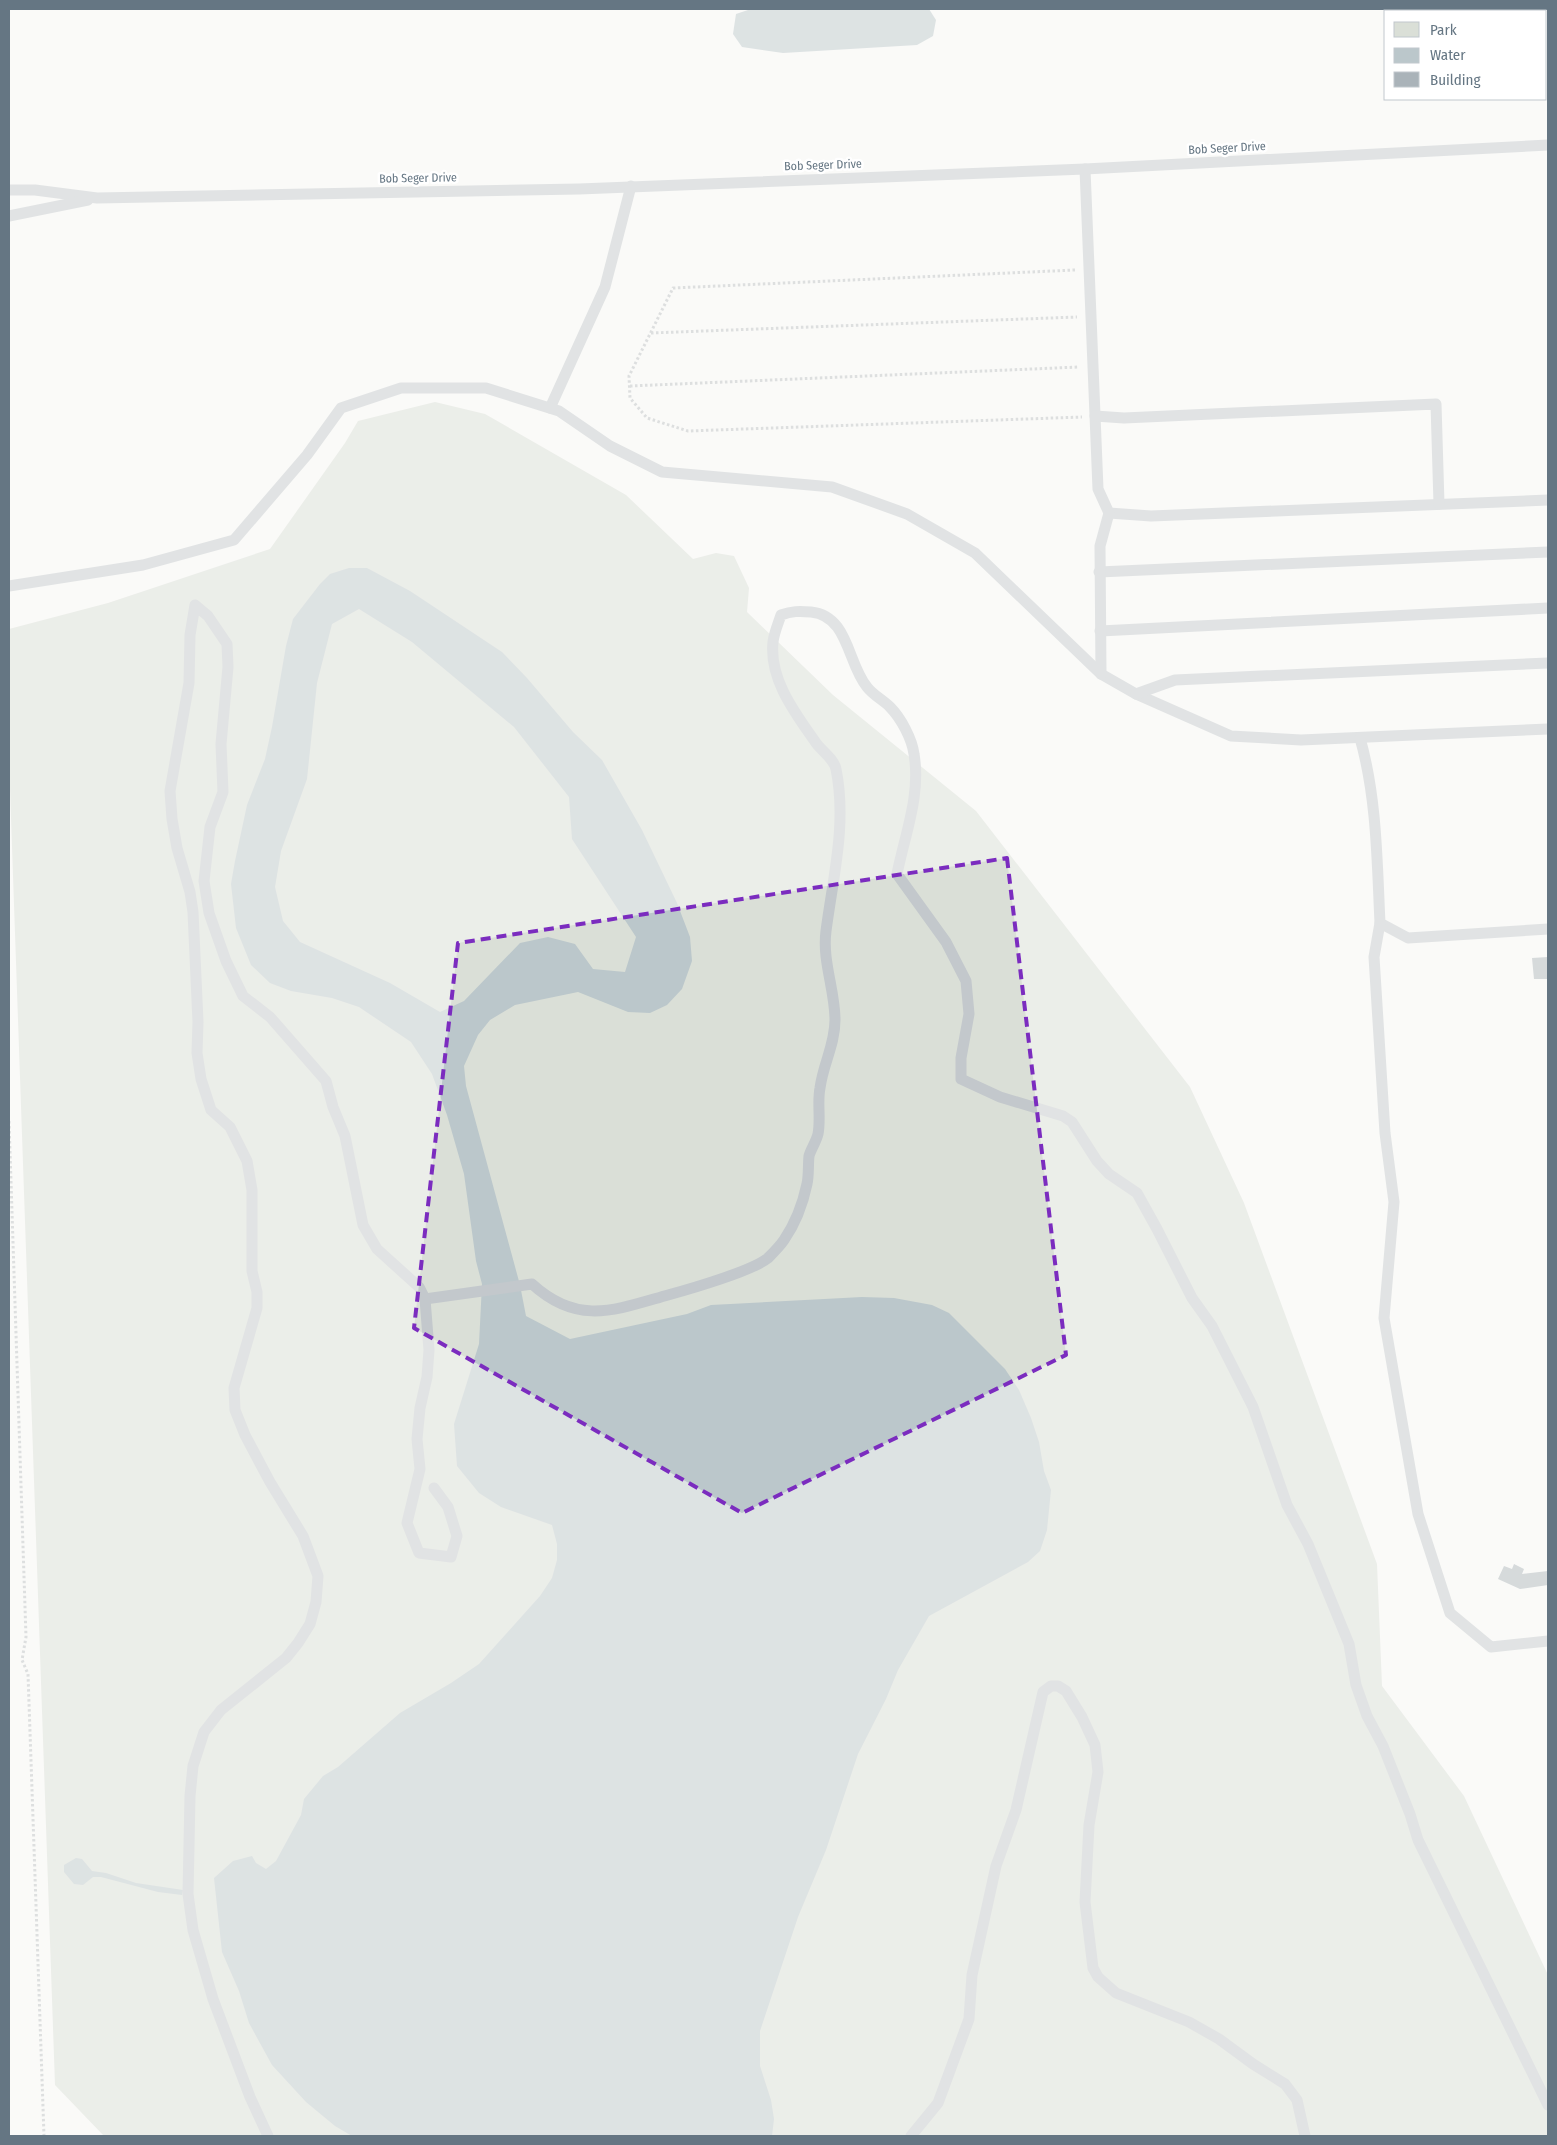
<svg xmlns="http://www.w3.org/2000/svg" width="1557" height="2145" font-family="'Fira Sans Condensed',sans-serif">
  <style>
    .green { fill: #dadfd7 }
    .water { fill: #bbc7cb; fill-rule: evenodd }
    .building { fill: #aab3b9 }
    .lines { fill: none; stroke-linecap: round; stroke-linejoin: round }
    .path { stroke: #bbbfc2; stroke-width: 3; stroke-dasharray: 2.5 2.5; stroke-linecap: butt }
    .service { stroke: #c3c8cc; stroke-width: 11 }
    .marked { fill: none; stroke: #7b2cbf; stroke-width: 4; stroke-dasharray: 10 6; stroke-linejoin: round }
    .labels { text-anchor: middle; stroke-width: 5; stroke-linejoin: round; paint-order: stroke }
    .street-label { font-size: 12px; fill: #657683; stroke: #fff }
  </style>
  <rect width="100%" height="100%" fill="#fafaf8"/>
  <polygon class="green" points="435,402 485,414 626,495 693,559 716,553 734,556 749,588 747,612 833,695 976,811 1190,1087 1244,1203 1377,1564 1382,1686 1464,1796 1548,1975 1548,2136 104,2136 55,2085 9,760 9,629 108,603 270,549 345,443 358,421"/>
  <g class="water">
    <polygon points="751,9 929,9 936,20 933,36 917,45 783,53 742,47 733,34 736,14"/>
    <path d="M349,568H367L410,591L502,652L527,678L573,732L602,760L642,830L677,903L690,937L692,961L682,989L667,1005L650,1013L628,1012L578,992L515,1005L490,1020L478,1035L464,1066L466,1086L520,1285L526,1316L570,1339L687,1314L711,1305L862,1297L894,1298L932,1305L949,1313L1005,1369L1019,1390L1031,1418L1039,1442L1044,1471L1051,1490L1047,1530L1040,1551L1028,1562L929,1616L898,1670L886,1699L858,1754L826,1850L798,1917L760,2031V2066L771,2100L774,2119L772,2136H352L335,2126L306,2102L272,2065L249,2023L239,1991L222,1952L214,1878L233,1861L252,1856L256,1863L266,1869L276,1861L301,1815L304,1799L323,1776L338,1767L400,1713L451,1683L479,1664L540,1596L552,1578L557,1560V1544L552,1525L501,1507L479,1493L457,1466L454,1424L479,1344L482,1284L476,1261L464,1174L447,1115L432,1074L411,1042L359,1007L332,998L291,991L270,983L251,965L236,928L231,884L235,861L247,805L265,759L272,727L286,646L293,619L320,584L330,574ZM359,609L412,642L514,727L569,797L572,839L636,937L625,972L593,969L575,944L548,937L520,943L464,1001L440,1012L390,983L300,942L283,921L275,887L281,851L307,779L317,683L332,624Z"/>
    <polygon points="76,1858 82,1859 92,1871 106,1873 136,1883 183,1890 182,1895 158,1892 101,1877 93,1877 83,1885 74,1884 64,1872 64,1865"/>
  </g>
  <g class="building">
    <polygon points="1548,957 1548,979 1534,979 1532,958"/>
    <polygon points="1514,1564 1524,1569 1522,1574 1548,1571 1548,1585 1520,1589 1498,1579 1504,1566 1512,1569"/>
  </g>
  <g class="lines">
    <g class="path">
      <polyline points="1075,270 673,288 629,376 630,398 647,418 688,431 1082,417"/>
      <polyline points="651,333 1077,317"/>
      <polyline points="630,386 1079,367"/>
      <polyline points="9,1121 26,1637 22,1660 28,1674 44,2136"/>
    </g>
    <g class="service">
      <polyline points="1085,169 1098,489 1109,513 1151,516 1548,500"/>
      <polyline points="9,190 35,190 97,198 579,189 1085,169 1548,145"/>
      <polyline points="9,216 88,200"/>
      <polyline points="550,408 605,287 631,186"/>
      <polyline points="1095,416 1124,418 1436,404 1439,504"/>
      <polyline points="1099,572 1548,552"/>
      <polyline points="9,586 143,565 234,540 307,455 341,408 401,388 486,388 559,411 610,446 662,472 832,487 907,514 975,553 1101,674 1136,694 1231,736 1301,740 1548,729"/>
      <polyline points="1100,631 1548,608"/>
      <polyline points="1101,674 1100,546 1109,513"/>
      <polyline points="1136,694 1175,680 1548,663"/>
      <path d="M1360,738C1377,798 1377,862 1380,923L1408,938L1548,929"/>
      <polyline points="1380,923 1374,957 1385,1133 1394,1202 1384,1318 1418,1514 1450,1613 1491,1647 1548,1641"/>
      <path d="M425,1299L532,1284C578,1326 615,1310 668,1295C690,1289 752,1271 768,1258C773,1253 780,1246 784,1240C795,1224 803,1203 807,1184C809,1175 808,1165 809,1156C811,1149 816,1142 818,1134C821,1119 817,1103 820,1088C823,1064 835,1045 835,1020C835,990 822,961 826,931C833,877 847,824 836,769C834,759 822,751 816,743C796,714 769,680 773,642C774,633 778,624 781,615C792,611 799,611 811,612C849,616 847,663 867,687C873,695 883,700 890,707C901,718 912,739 914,754C921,795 905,834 897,874L946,942L966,981L969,1014L961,1058V1079L1000,1097L1063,1116L1072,1122L1097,1161L1109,1174L1137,1193L1157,1229L1192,1298L1212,1326L1253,1407L1287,1505L1308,1544L1349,1644L1356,1685L1367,1716L1383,1746L1410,1814L1418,1840L1548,2105"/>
      <polyline points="268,2136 250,2097 213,1999 193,1930 188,1894 190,1796 193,1766 204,1732 221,1710 286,1658 298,1643 310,1624 316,1602 318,1576 303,1536 270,1482 245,1435 235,1410 234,1388 257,1308 257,1292 252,1271 252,1190 247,1161 230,1127 211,1110 201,1079 197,1053 198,1022 193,912 190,892 177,848 172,819 170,791 189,683 190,635 195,605 208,616 227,644 228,667 221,744 223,792 210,827 204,881 209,913 226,961 243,996 270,1017 326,1081 333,1107 345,1136 363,1225 377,1249 419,1287 425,1299 429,1350 427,1377 420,1408 417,1439 420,1469 407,1523 419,1553 451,1557 457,1536 448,1507 434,1488"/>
      <polyline points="911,2136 938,2103 969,2019 972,1975 996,1866 1016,1810 1043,1692 1051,1686 1058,1686 1066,1691 1082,1717 1095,1745 1098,1772 1089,1825 1085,1902 1093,1968 1098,1977 1116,1993 1189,2022 1219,2039 1253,2064 1285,2084 1297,2100 1305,2136"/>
    </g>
  </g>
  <path d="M0 0H1557V2145H0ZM1007,858L1066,1355L742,1513L414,1328L458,943Z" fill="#fafaf8" fill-opacity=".55" fill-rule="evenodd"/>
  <path class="marked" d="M1007,858L1066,1355L742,1513L414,1328L458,943Z"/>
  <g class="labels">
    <g class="street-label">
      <text transform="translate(1227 148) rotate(-3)" y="4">Bob Seger Drive</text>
      <text transform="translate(823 165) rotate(-2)" y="4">Bob Seger Drive</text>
      <text transform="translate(418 178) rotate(-1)" y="4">Bob Seger Drive</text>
    </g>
  </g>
  <rect width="1557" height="2145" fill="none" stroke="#657683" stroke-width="20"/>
  <rect x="1384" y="10" width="162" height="90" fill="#ffffff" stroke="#c1c8cd"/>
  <rect x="1394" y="22" width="25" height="15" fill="#dadfd7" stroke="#c1c8cd"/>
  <text x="1430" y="35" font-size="15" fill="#657683">Park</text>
  <rect x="1394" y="48" width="25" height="15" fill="#bbc7cb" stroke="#c1c8cd"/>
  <text x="1430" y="60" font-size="15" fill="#657683">Water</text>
  <rect x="1394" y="72" width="25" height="15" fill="#aab3b9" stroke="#c1c8cd"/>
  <text x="1430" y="85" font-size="15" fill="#657683">Building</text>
</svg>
